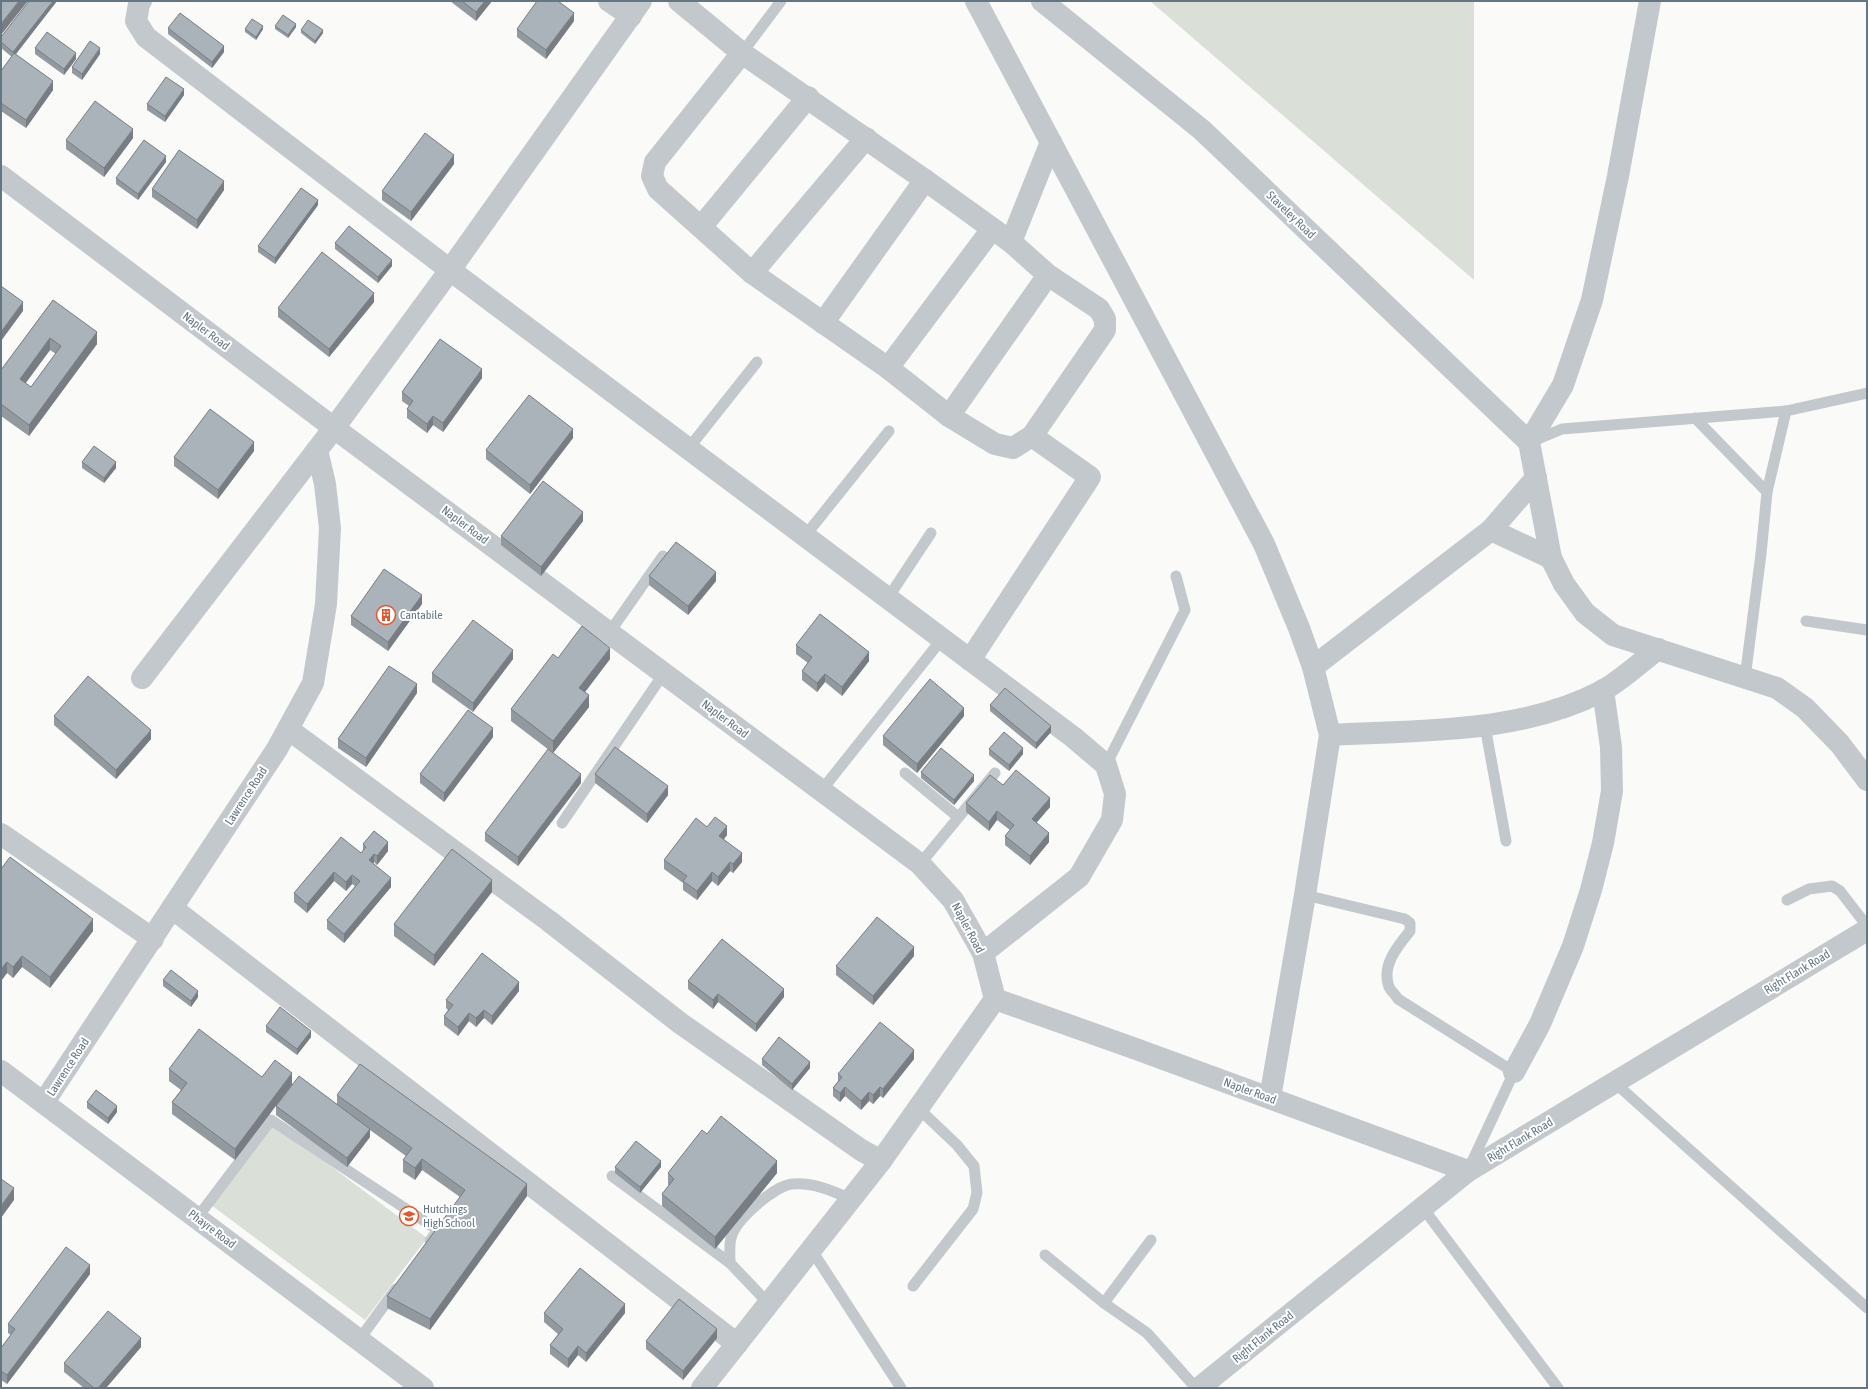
<svg xmlns="http://www.w3.org/2000/svg" width="1868" height="1389" font-family="'Asap Condensed',sans-serif">
  <style>
    .green { fill: #dadfd7 }
    .lines { fill: none; stroke-linecap: round; stroke-linejoin: round }
    .service { stroke: #c3c8cc; stroke-width: 11 }
    .minor { stroke: #c3c8cc; stroke-width: 22 }
    .tertiary { stroke: #c3c8cc; stroke-width: 22 }
    .wall { fill: #929a9f; fill-rule: evenodd }
    .shaded-wall { fill: #777d82 }
    .building { fill: #aab3b9; stroke: #777d82; fill-rule: evenodd }
    .labels { text-anchor: middle; stroke-width: 4; stroke-linejoin: round; paint-order: stroke }
    .street-label { font-size: 12px; fill: #657683; stroke: #fff }
    .poi-label { font-size: 12px; fill: #657683; stroke: #fff; text-anchor: start }
  </style>
  <rect width="100%" height="100%" fill="#fafaf8"/>
  <g class="green">
    <polygon points="1150,1 1474,1 1474,280"/>
    <polygon points="269,1120 427,1238 365,1320 207,1202"/>
  </g>
  <g class="lines">
    <g class="service">
      <polyline points="742,53 781,1"/>
      <polyline points="1695,418 1767,492"/>
      <polyline points="1533,441 1562,429 1786,411 1867,393"/>
      <polyline points="688,449 757,362"/>
      <polyline points="805,536 889,431"/>
      <polyline points="888,598 931,533"/>
      <polyline points="1806,621 1867,630"/>
      <polyline points="609,633 663,556"/>
      <polyline points="1745,678 1761,554 1767,492 1786,411"/>
      <polyline points="1485,726 1506,841"/>
      <polyline points="1106,765 1185,610 1176,576"/>
      <polyline points="905,773 958,817"/>
      <polyline points="821,791 942,639"/>
      <polyline points="562,823 664,673"/>
      <polyline points="920,864 995,773"/>
      <path d="M1305,895L1405,919L1410,923V931C1398,946 1381,965 1389,987C1391,991 1396,995 1398,999L1514,1072L1470,1166"/>
      <polyline points="1787,900 1809,889 1832,886 1840,891 1867,926"/>
      <polyline points="1615,1083 1867,1308"/>
      <polyline points="612,1176 730,1263 769,1304"/>
      <polyline points="1423,1208 1558,1388"/>
      <polyline points="197,1218 271,1120 438,1230 430,1241"/>
      <polyline points="811,1249 901,1388"/>
      <polyline points="1045,1255 1104,1303 1147,1333 1196,1388"/>
      <path d="M730,1263C730,1255 729,1245 731,1238C735,1220 774,1186 792,1184C813,1182 833,1191 851,1199"/>
      <polyline points="913,1286 973,1209 977,1193 974,1166 957,1145 918,1108"/>
      <polyline points="1104,1303 1151,1240"/>
      <polyline points="359,1340 396,1289"/>
    </g>
    <g class="minor">
      <polyline points="141,1 139,4 136,21 146,37 450,270 1073,737 1106,765 1115,794 1112,820 1079,877 983,953"/>
      <polyline points="609,1 631,16"/>
      <polyline points="679,1 742,53 925,180 1011,242 1048,275 1099,309 1105,319 1105,330 1032,436 1013,448 995,444 949,416 888,368 752,273 658,189 652,176 655,162 742,53"/>
      <polyline points="976,1 1264,544 1299,628 1313,667 1330,735 1305,895 1270,1098"/>
      <polyline points="1042,1 1202,130 1529,442"/>
      <polyline points="1650,1 1618,176 1592,300 1563,385 1529,442 1551,558 1564,584 1585,613 1613,635 1777,688 1805,708 1840,744 1867,780"/>
      <polyline points="701,227 808,97"/>
      <polyline points="1011,242 1051,142"/>
      <polyline points="752,273 866,138"/>
      <polyline points="823,323 925,180"/>
      <polyline points="888,368 992,229"/>
      <polyline points="949,416 1048,275"/>
      <polyline points="1491,530 1551,558"/>
      <polyline points="970,660 1090,477 1032,436"/>
      <polyline points="1313,667 1491,530 1536,478"/>
      <polyline points="142,678 334,428 450,270 641,1"/>
      <polyline points="288,729 549,921 680,1023 861,1150 881,1161"/>
      <path d="M1330,735C1420,730 1520,734 1602,691C1620,681 1641,662 1658,649"/>
      <polyline points="1,834 153,939"/>
      <polyline points="172,908 737,1344"/>
      <polyline points="995,999 1136,1049 1468,1171"/>
      <polyline points="1,1071 423,1388"/>
      <polyline points="1514,1072 1540,1024 1573,946 1591,890 1603,843 1612,791 1611,747 1603,690"/>
      <polyline points="44,1102 277,749 313,683 326,604 330,528 325,484 317,450"/>
      <polyline points="1199,1388 1468,1171 1867,930"/>
    </g>
    <polyline class="tertiary" points="1,176 334,428 920,864 953,900 983,953 995,999 881,1161 702,1388"/>
  </g>
  <g class="wall">
    <polygon points="57,1 15,54 53,90 26,128 1,111 1,71 12,57 1,48 1,37"/>
    <polygon points="450,1 492,1 476,21"/>
    <polygon points="574,21 546,59 517,37 517,29"/>
    <polygon points="275,26 296,27 288,38 275,29"/>
    <polygon points="168,28 224,52 212,68 168,34"/>
    <polygon points="245,29 263,29 256,40 245,32"/>
    <polygon points="301,30 323,33 315,44 301,33"/>
    <polygon points="35,48 76,59 64,75 35,54"/>
    <polygon points="100,54 82,80 72,73 72,67"/>
    <polygon points="184,95 165,122 147,110 147,104"/>
    <polygon points="133,138 104,177 66,149 66,140"/>
    <polygon points="166,162 138,200 116,184 116,178"/>
    <polygon points="454,164 411,221 382,200 382,191"/>
    <polygon points="152,189 224,190 197,229 152,197"/>
    <polygon points="318,205 275,264 258,252 258,246"/>
    <polygon points="335,243 392,266 378,283 335,249"/>
    <path d="M53,300L97,344L29,436L1,416V370ZM50,350L56,354L31,387L25,383Z"/>
    <polygon points="374,302 329,357 278,317 278,308"/>
    <polygon points="482,378 443,432 433,425 427,433 407,418 407,409 409,406 402,401 402,392"/>
    <polygon points="573,438 530,494 486,459 486,450"/>
    <polygon points="254,451 218,499 174,466 174,457"/>
    <polygon points="82,462 116,468 104,483 82,468"/>
    <polygon points="583,521 541,576 501,545 501,536"/>
    <polygon points="649,576 716,581 688,615 649,585"/>
    <polygon points="422,604 388,651 351,625 351,616"/>
    <polygon points="796,645 869,661 842,696 825,682 817,692 802,680 802,671 808,663 796,654"/>
    <polygon points="558,658 610,659 585,692 589,707 553,753 511,721 511,709"/>
    <polygon points="513,659 473,712 432,682 432,673"/>
    <polygon points="417,693 366,767 338,748 338,739"/>
    <polygon points="990,705 1051,732 1036,749 990,711"/>
    <polygon points="54,716 151,739 116,779 54,725"/>
    <polygon points="964,716 917,773 883,745 883,736"/>
    <polygon points="493,737 444,802 420,783 420,774"/>
    <polygon points="989,749 1023,754 1009,771 989,755"/>
    <polygon points="921,772 974,781 954,805 921,778"/>
    <polygon points="595,774 668,795 647,823 595,783"/>
    <polygon points="581,783 518,866 485,841 485,833"/>
    <polygon points="1003,785 1050,807 1036,823 1049,842 1030,865 1005,845 1005,836 1010,830 997,820 989,831 966,812 966,803"/>
    <polygon points="707,827 727,835 724,839 742,862 733,873 730,871 718,886 712,881 697,900 683,890 683,883 664,869 664,860"/>
    <polygon points="363,844 388,851 377,865 374,862 373,863 391,887 344,943 327,929 327,920 355,886 352,884 346,891 334,881 307,913 294,902 294,893 361,853 363,851"/>
    <polygon points="1,869 93,931 50,988 22,967 13,978 7,973 1,981"/>
    <polygon points="492,892 434,966 394,936 394,924"/>
    <polygon points="914,956 873,1005 836,975 836,966"/>
    <polygon points="163,980 198,997 191,1007 163,986"/>
    <polygon points="688,981 784,997 756,1032 718,1002 713,1009 688,989"/>
    <polygon points="519,991 492,1025 484,1018 476,1027 469,1021 458,1036 444,1025 444,1016 448,1010 446,1008 446,1000"/>
    <polygon points="266,1026 311,1037 297,1055 266,1032"/>
    <polygon points="762,1059 810,1068 792,1090 762,1065"/>
    <polygon points="914,1059 883,1098 880,1096 873,1104 869,1101 861,1110 845,1096 840,1102 833,1096 833,1088 838,1081 838,1074"/>
    <polygon points="169,1069 262,1077 292,1084 337,1104 337,1095 527,1196 430,1330 387,1308 387,1296 460,1197 422,1170 415,1180 403,1172 403,1160 406,1156 370,1130 370,1137 347,1167 276,1115 276,1106 285,1094 235,1160 172,1114 172,1102 181,1090 169,1081"/>
    <polygon points="87,1102 117,1112 108,1124 87,1108"/>
    <polygon points="707,1134 777,1173 715,1249 662,1206 662,1194 669,1185 668,1185 668,1173"/>
    <polygon points="615,1167 661,1167 640,1193 615,1173"/>
    <polygon points="90,1274 7,1384 1,1380 1,1348 11,1335 8,1333 8,1324"/>
    <polygon points="544,1313 625,1313 586,1362 578,1355 568,1368 550,1354 550,1345 558,1334 544,1322"/>
    <polygon points="717,1338 683,1380 646,1349 646,1341"/>
    <polygon points="141,1347 106,1388 84,1388 64,1372 64,1363"/>
  </g>
  <g class="shaded-wall">
    <polygon points="19,1 28,1 1,35 1,24"/>
    <polygon points="53,1 57,1 13,58 13,52"/>
    <polygon points="485,1 492,1 476,21 476,12"/>
    <polygon points="574,13 574,21 546,59 546,50"/>
    <polygon points="296,24 296,27 288,38 288,35"/>
    <polygon points="263,26 263,29 256,40 256,37"/>
    <polygon points="323,30 323,33 315,44 315,41"/>
    <polygon points="224,46 224,52 212,68 212,62"/>
    <polygon points="100,48 100,54 82,80 82,74"/>
    <polygon points="76,53 76,59 64,75 64,69"/>
    <polygon points="53,81 53,90 26,128 26,120"/>
    <polygon points="184,89 184,95 165,122 165,116"/>
    <polygon points="133,129 133,138 104,177 104,168"/>
    <polygon points="454,155 454,164 411,221 411,212"/>
    <polygon points="166,156 166,162 138,200 138,194"/>
    <polygon points="224,181 224,190 197,229 197,220"/>
    <polygon points="318,200 318,205 275,264 275,258"/>
    <polygon points="392,260 392,266 378,283 378,277"/>
    <polygon points="374,293 374,302 329,357 329,349"/>
    <polygon points="23,302 23,311 1,341 1,332"/>
    <polygon points="97,332 97,344 29,436 29,425"/>
    <polygon points="50,338 50,350 20,391 20,379"/>
    <polygon points="482,369 482,378 443,432 443,423"/>
    <polygon points="433,416 433,425 427,433 427,424"/>
    <polygon points="573,429 573,438 530,494 530,485"/>
    <polygon points="254,442 254,451 218,499 218,490"/>
    <polygon points="116,462 116,468 104,483 104,478"/>
    <polygon points="583,512 583,521 541,576 541,567"/>
    <polygon points="716,572 716,581 688,615 688,606"/>
    <polygon points="422,595 422,604 388,651 388,642"/>
    <polygon points="610,648 610,659 579,700 579,688"/>
    <polygon points="513,650 513,659 473,712 473,703"/>
    <polygon points="869,652 869,661 842,696 842,687"/>
    <polygon points="825,674 825,682 817,692 817,683"/>
    <polygon points="417,684 417,693 366,767 366,758"/>
    <polygon points="589,695 589,707 553,753 553,741"/>
    <polygon points="964,708 964,716 917,773 917,764"/>
    <polygon points="1051,726 1051,732 1036,749 1036,743"/>
    <polygon points="493,728 493,737 444,802 444,793"/>
    <polygon points="151,730 151,739 116,779 116,770"/>
    <polygon points="1023,748 1023,754 1009,771 1009,765"/>
    <polygon points="581,774 581,783 518,866 518,857"/>
    <polygon points="974,775 974,781 954,805 954,800"/>
    <polygon points="668,786 668,795 647,823 647,814"/>
    <polygon points="1050,798 1050,807 1032,828 1032,819"/>
    <polygon points="997,811 997,820 989,831 989,822"/>
    <polygon points="727,826 727,835 719,845 719,836"/>
    <polygon points="1049,833 1049,842 1030,865 1030,856"/>
    <polygon points="388,842 388,851 377,865 377,856"/>
    <polygon points="742,853 742,862 733,873 733,864"/>
    <polygon points="374,854 374,862 369,869 369,860"/>
    <polygon points="730,862 730,871 718,886 718,877"/>
    <polygon points="334,872 334,881 307,913 307,904"/>
    <polygon points="712,872 712,881 697,900 697,891"/>
    <polygon points="352,875 352,884 346,891 346,882"/>
    <polygon points="391,878 391,887 344,943 344,934"/>
    <polygon points="492,880 492,892 434,966 434,955"/>
    <polygon points="93,919 93,931 50,988 50,977"/>
    <polygon points="914,947 914,956 873,1005 873,996"/>
    <polygon points="22,956 22,967 13,978 13,967"/>
    <polygon points="7,962 7,973 1,981 1,969"/>
    <polygon points="519,982 519,991 492,1025 492,1016"/>
    <polygon points="784,989 784,997 756,1032 756,1024"/>
    <polygon points="198,991 198,997 191,1007 191,1001"/>
    <polygon points="718,994 718,1002 713,1009 713,1000"/>
    <polygon points="484,1010 484,1018 476,1027 476,1018"/>
    <polygon points="469,1013 469,1021 458,1036 458,1027"/>
    <polygon points="311,1031 311,1037 297,1055 297,1049"/>
    <polygon points="914,1050 914,1059 883,1098 883,1089"/>
    <polygon points="810,1062 810,1068 792,1090 792,1084"/>
    <polygon points="292,1073 292,1084 235,1160 235,1149"/>
    <polygon points="845,1087 845,1096 840,1102 840,1093"/>
    <polygon points="880,1087 880,1096 873,1104 873,1095"/>
    <polygon points="869,1092 869,1101 861,1110 861,1101"/>
    <polygon points="117,1106 117,1112 108,1124 108,1118"/>
    <polygon points="370,1129 370,1137 347,1167 347,1158"/>
    <polygon points="422,1159 422,1170 415,1180 415,1168"/>
    <polygon points="661,1161 661,1167 640,1193 640,1187"/>
    <polygon points="777,1161 777,1173 715,1249 715,1237"/>
    <polygon points="527,1184 527,1196 430,1330 430,1319"/>
    <polygon points="14,1188 14,1200 1,1218 1,1206"/>
    <polygon points="90,1265 90,1274 7,1384 7,1375"/>
    <polygon points="625,1304 625,1313 586,1362 586,1353"/>
    <polygon points="717,1329 717,1338 683,1380 683,1371"/>
    <polygon points="141,1338 141,1347 106,1388 98,1388"/>
    <polygon points="578,1346 578,1355 568,1368 568,1359"/>
  </g>
  <g class="building">
    <polygon points="1,1 19,1 1,24"/>
    <polygon points="29,1 53,1 13,52 1,42 1,37"/>
    <polygon points="462,1 485,1 476,12"/>
    <polygon points="537,1 558,1 574,13 546,50 517,29"/>
    <polygon points="180,13 224,46 212,62 168,28"/>
    <polygon points="283,15 296,24 288,35 275,26"/>
    <polygon points="252,19 263,26 256,37 245,29"/>
    <polygon points="308,20 323,30 315,41 301,30"/>
    <polygon points="47,32 76,53 64,69 35,48"/>
    <polygon points="90,41 100,48 82,74 72,67"/>
    <polygon points="14,53 53,81 26,120 1,103 1,71"/>
    <polygon points="166,77 184,89 165,116 147,104"/>
    <polygon points="95,101 133,129 104,168 66,140"/>
    <polygon points="425,133 454,155 411,212 382,191"/>
    <polygon points="144,140 166,156 138,194 116,178"/>
    <polygon points="179,150 224,181 197,220 152,189"/>
    <polygon points="301,188 318,200 275,258 258,246"/>
    <polygon points="349,226 392,260 378,277 335,243"/>
    <polygon points="322,252 374,293 329,349 278,308"/>
    <polygon points="1,286 23,302 1,332"/>
    <path d="M53,300L97,332L29,425L1,404V370ZM50,338L61,346L31,387L20,379Z"/>
    <polygon points="440,339 482,369 443,423 433,416 427,424 407,409 413,401 402,392"/>
    <polygon points="529,395 573,429 530,485 486,450"/>
    <polygon points="210,409 254,442 218,490 174,457"/>
    <polygon points="94,446 116,462 104,478 82,462"/>
    <polygon points="543,481 583,512 541,567 501,536"/>
    <polygon points="676,542 716,572 688,606 649,576"/>
    <polygon points="384,569 422,595 388,642 351,616"/>
    <polygon points="820,614 869,652 842,687 825,674 817,683 802,671 812,657 796,645"/>
    <polygon points="473,620 513,650 473,703 432,673"/>
    <polygon points="582,626 610,648 579,688 589,695 553,741 511,709 553,654 558,658"/>
    <polygon points="389,666 417,684 366,758 338,739"/>
    <polygon points="88,676 151,730 116,770 54,716"/>
    <polygon points="930,679 964,708 917,764 883,736"/>
    <polygon points="1005,688 1051,726 1036,743 990,705"/>
    <polygon points="468,710 493,728 444,793 420,774"/>
    <polygon points="1004,732 1023,748 1009,765 989,749"/>
    <polygon points="615,747 668,786 647,814 595,774"/>
    <polygon points="941,748 974,775 954,800 921,772"/>
    <polygon points="548,749 581,774 518,857 485,833"/>
    <polygon points="1016,770 1050,798 1032,819 1049,833 1030,856 1005,836 1014,825 997,811 989,822 966,803 990,775 1003,785"/>
    <polygon points="715,817 727,826 719,836 742,853 733,864 730,862 718,877 712,872 697,891 683,881 687,876 664,860 696,818 707,827"/>
    <polygon points="374,831 388,842 377,856 374,854 369,860 391,878 344,934 327,920 360,881 352,875 346,882 334,872 307,904 294,893 341,837 361,853 366,847 363,844"/>
    <polygon points="452,849 492,880 434,955 394,924"/>
    <polygon points="10,857 93,919 50,977 22,956 13,967 7,962 1,969 1,869"/>
    <polygon points="877,917 914,947 873,996 836,966"/>
    <polygon points="722,939 784,989 756,1024 718,994 713,1000 688,981"/>
    <polygon points="482,953 519,982 492,1016 484,1010 476,1018 469,1013 458,1027 444,1016 453,1005 446,1000"/>
    <polygon points="171,970 198,991 191,1001 163,980"/>
    <polygon points="280,1007 311,1031 297,1049 266,1026"/>
    <polygon points="880,1022 914,1050 883,1089 880,1087 873,1095 869,1092 861,1101 845,1087 840,1093 833,1088 842,1077 838,1074"/>
    <polygon points="199,1029 262,1077 275,1060 292,1073 235,1149 172,1102 187,1083 169,1069"/>
    <polygon points="779,1037 810,1062 792,1084 762,1059"/>
    <polygon points="360,1064 527,1184 430,1319 387,1296 465,1190 422,1159 415,1168 403,1160 412,1148 337,1095"/>
    <polygon points="299,1076 370,1129 347,1158 276,1106"/>
    <polygon points="96,1090 117,1106 108,1118 87,1102"/>
    <polygon points="721,1116 777,1161 715,1237 662,1194 674,1179 668,1173 702,1130 707,1134"/>
    <polygon points="636,1141 661,1161 640,1187 615,1167"/>
    <polygon points="1,1179 14,1188 1,1206"/>
    <polygon points="66,1247 90,1265 7,1375 1,1371 1,1348 15,1329 8,1324"/>
    <polygon points="580,1268 625,1304 586,1353 578,1346 568,1359 550,1345 563,1329 544,1313"/>
    <polygon points="679,1299 717,1329 683,1371 646,1341"/>
    <polygon points="108,1311 141,1338 98,1388 94,1388 64,1363"/>
  </g>
  <defs>
    <symbol id="building-ring" viewBox="-11 -11 22 22"><circle r="9.5" fill="#fff" stroke="#e4572e" stroke-width="1.5"/><path d="M-4-6H4V6H1V3H-1V6H-4ZM-2.5-4.3h1.7v1.8h-1.7ZM.8-4.3h1.7v1.8H.8ZM-2.5-1h1.7V.8h-1.7ZM.8-1h1.7V.8H.8Z" fill="#e4572e"/></symbol>
    <symbol id="school-ring" viewBox="-11 -11 22 22"><circle r="9.5" fill="#fff" stroke="#e4572e" stroke-width="1.5"/><path d="M0-5L7-2L0 1L-7-2ZM-4 1L0 2.5L4 1V4Q0 6-4 4Z" fill="#e4572e"/></symbol>
  </defs>
  <g fill-rule="evenodd">
    <use href="#building-ring" x="375" y="604" width="22" height="22"/>
    <use href="#school-ring" x="398" y="1205" width="22" height="22"/>
  </g>
  <g class="labels">
    <g class="street-label">
      <text transform="translate(1291 215) rotate(44)" y="4">Staveley Road</text>
      <text transform="translate(206 331) rotate(37)" y="4">Napler Road</text>
      <text transform="translate(465 525) rotate(37)" y="4">Napler Road</text>
      <text transform="translate(725 719) rotate(37)" y="4">Napler Road</text>
      <text transform="translate(246 796) rotate(-57)" y="4">Lawrence Road</text>
      <text transform="translate(968 928) rotate(62)" y="4">Napler Road</text>
      <text transform="translate(1797 972) rotate(-31)" y="4">Right Flank Road</text>
      <text transform="translate(68 1067) rotate(-57)" y="4">Lawrence Road</text>
      <text transform="translate(1250 1091) rotate(20)" y="4">Napler Road</text>
      <text transform="translate(1520 1140) rotate(-31)" y="4">Right Flank Road</text>
      <text transform="translate(212 1229) rotate(37)" y="4">Phayre Road</text>
      <text transform="translate(1263 1337) rotate(-39)" y="4">Right Flank Road</text>
    </g>
    <g class="poi-label">
      <text x="400" y="619">Cantabile</text>
      <text x="423" y="1213">Hutchings<tspan x="423" dy="14">High School</tspan></text>
    </g>
  </g>
  <rect width="1868" height="1389" fill="none" stroke="#657683" stroke-width="4"/>
</svg>
